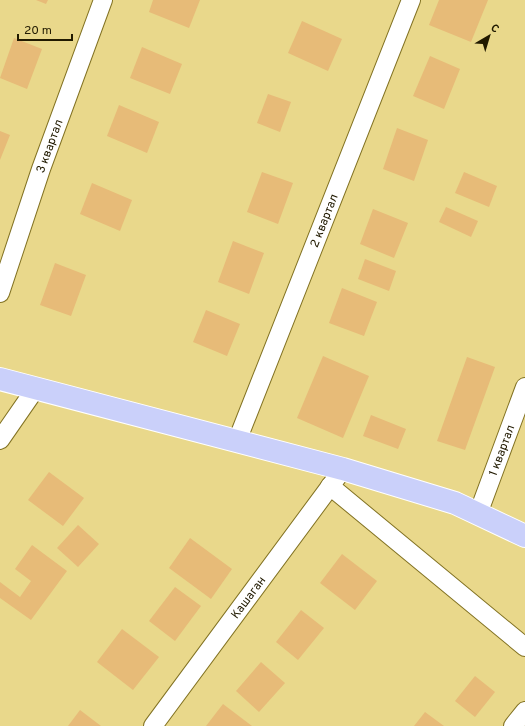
<svg xmlns="http://www.w3.org/2000/svg" width="525" height="726" font-family="Overpass,sans-serif">
  <style>
    .building { fill: #e7bb78 }
    .lines { fill: none; stroke-linecap: round; stroke-linejoin: round }
    .minor-casing { stroke: #827223; stroke-width: 20 }
    .major-casing { stroke: #fff; stroke-width: 24 }
    .minor { stroke: #fff; stroke-width: 18 }
    .major { stroke: #cad0fa; stroke-width: 22 }
    .labels { text-anchor: middle; stroke-width: 3; stroke-linejoin: round; paint-order: stroke }
    .street-label { font-size: 12px; fill: #211a00; stroke: #e9d88b }
  </style>
  <rect width="100%" height="100%" fill="#e9d88b"/>
  <g class="building">
    <polygon points="36,0 48,0 46,4"/>
    <polygon points="153,0 200,0 189,28 149,12"/>
    <polygon points="439,0 488,0 471,42 429,25"/>
    <polygon points="302,21 342,39 328,71 288,53"/>
    <polygon points="14,38 42,49 27,89 0,78"/>
    <polygon points="142,47 182,64 170,94 130,78"/>
    <polygon points="430,56 460,69 444,109 413,96"/>
    <polygon points="268,94 291,102 280,132 257,123"/>
    <polygon points="119,105 159,122 147,153 107,136"/>
    <polygon points="397,128 428,140 414,181 383,169"/>
    <polygon points="0,131 10,135 0,160"/>
    <polygon points="262,172 293,183 278,224 247,212"/>
    <polygon points="464,172 497,186 489,207 455,193"/>
    <polygon points="92,183 132,200 120,231 80,214"/>
    <polygon points="446,207 478,221 471,237 439,222"/>
    <polygon points="373,209 408,223 394,258 360,244"/>
    <polygon points="233,241 264,253 249,294 218,282"/>
    <polygon points="365,259 396,271 389,291 358,279"/>
    <polygon points="55,263 86,275 71,316 40,305"/>
    <polygon points="342,288 377,302 364,336 329,323"/>
    <polygon points="206,310 240,324 227,356 193,342"/>
    <polygon points="323,356 369,376 343,438 297,418"/>
    <polygon points="467,357 495,367 465,450 437,441"/>
    <polygon points="371,415 406,429 398,449 363,436"/>
    <polygon points="49,472 84,498 63,526 28,500"/>
    <polygon points="78,525 99,544 78,567 57,548"/>
    <polygon points="190,538 232,569 211,599 169,568"/>
    <polygon points="32,545 67,571 31,620 0,598 0,582 20,597 31,581 15,569"/>
    <polygon points="342,554 377,581 355,610 320,583"/>
    <polygon points="175,587 201,606 175,641 149,621"/>
    <polygon points="301,610 324,628 298,660 276,642"/>
    <polygon points="122,629 159,657 133,690 97,662"/>
    <polygon points="261,662 285,683 259,712 236,691"/>
    <polygon points="475,676 495,692 475,717 455,701"/>
    <polygon points="223,704 252,726 206,726"/>
    <polygon points="80,710 101,726 68,726"/>
    <polygon points="425,712 444,726 414,726"/>
  </g>
  <g class="lines">
    <defs>
      <g id="minor">
        <path id="s1" d="M0,293L41,169L103,0"/>
        <polyline points="0,440 36,388"/>
        <path id="s2" d="M237,441L411,0"/>
        <polyline points="330,486 525,647"/>
        <path id="s3" d="M478,514L525,387"/>
        <path id="s4" d="M153,726L343,469"/>
        <polyline points="513,726 525,711"/>
      </g>
      <polyline id="major" points="0,379 343,469 455,503 525,536"/>
    </defs>
    <use href="#minor" class="minor-casing"/>
    <use href="#major" class="major-casing"/>
    <use href="#minor" class="minor"/>
    <use href="#major" class="major"/>
  </g>
  <g class="labels">
    <g class="street-label">
      <text dy="4" stroke="none"><textPath href="#s1" startOffset="155">3 квартал</textPath></text>
      <text dy="4" stroke="none"><textPath href="#s2" startOffset="237">2 квартал</textPath></text>
      <text dy="4" stroke="none"><textPath href="#s3" startOffset="68">1 квартал</textPath></text>
      <text dy="4" stroke="none"><textPath href="#s4" startOffset="160">Кашаган</textPath></text>
    </g>
  </g>
  <g transform="translate(489 36) rotate(38)" stroke="#e9d88b" stroke-width="3" paint-order="stroke">
  <path d="M0-3L7 15L0 10L-7 15Z" fill="#211a00"/>
  <text y="-6" font-size="11" font-weight="bold" text-anchor="middle" fill="#211a00">С</text>
  </g>
  <path d="M18 34v6h54v-6" fill="none" stroke="#211a00" stroke-width="2"/>
  <text x="24" y="34" font-size="12" fill="#211a00" stroke="#e9d88b" stroke-width="3" paint-order="stroke">20 m</text>
</svg>
